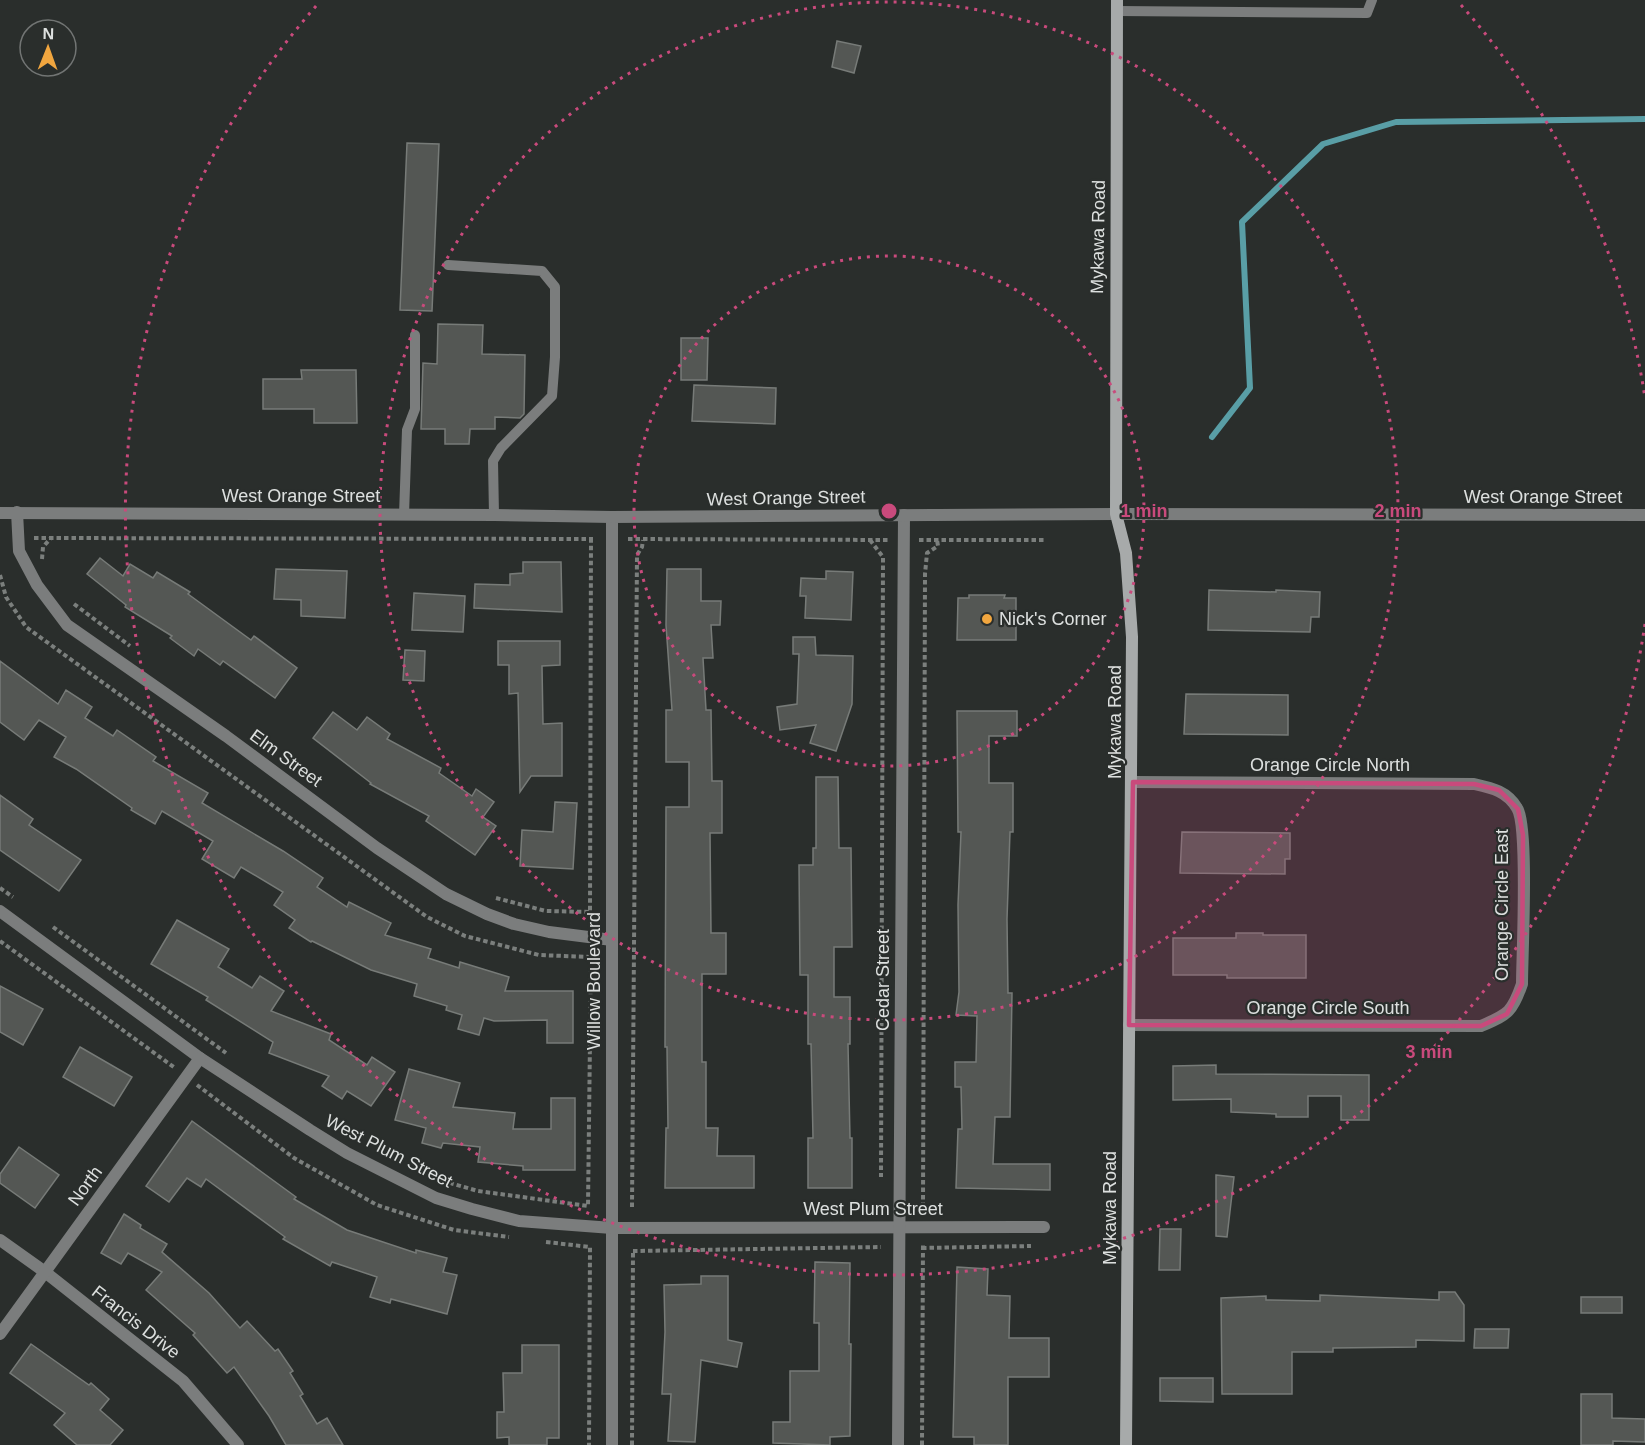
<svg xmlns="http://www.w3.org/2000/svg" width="1645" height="1445" font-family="Arial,sans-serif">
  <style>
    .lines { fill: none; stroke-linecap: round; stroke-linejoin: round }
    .stream { stroke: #599ea6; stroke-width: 6 }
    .building { fill: #545754; stroke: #777b78; stroke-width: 1.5 }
    .path { stroke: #7b7f7d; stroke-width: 4; stroke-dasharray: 4.5 3; stroke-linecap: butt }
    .service { stroke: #7b7d7d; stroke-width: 10 }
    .minor { stroke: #7b7d7d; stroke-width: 12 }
    .tertiary { stroke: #7b7d7d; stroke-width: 12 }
    .secondary { stroke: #a7aaaa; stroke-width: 12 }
    .marked { fill: #c94a7c; fill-opacity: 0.2; stroke: #c94a7c; stroke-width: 4.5; stroke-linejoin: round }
    .ring { fill: none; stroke: #c94a7c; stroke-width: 3; stroke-dasharray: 3 6 }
    .poi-dot { fill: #f1a63f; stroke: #2a2e2c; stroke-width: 2 }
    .labels { text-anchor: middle; stroke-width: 4.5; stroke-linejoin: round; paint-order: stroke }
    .street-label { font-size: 18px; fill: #dde0df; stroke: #2a2e2c }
    .poi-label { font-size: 18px; fill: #dde0df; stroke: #2a2e2c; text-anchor: start }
    .centre { fill: #c94a7c; stroke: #2a2e2c; stroke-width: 3 }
    .ring-label { font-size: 18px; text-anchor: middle; font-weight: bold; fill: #c94a7c; stroke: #2a2e2c; stroke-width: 4.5; stroke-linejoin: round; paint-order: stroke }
  </style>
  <rect width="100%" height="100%" fill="#2a2e2c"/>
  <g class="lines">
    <polyline class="stream" points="1212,437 1250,388 1242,222 1323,144 1396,122 1645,119"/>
  </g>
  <g class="building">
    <polygon points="837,41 861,46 854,73 832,67"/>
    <polygon points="407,143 439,144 432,311 400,310"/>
    <polygon points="438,324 483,325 482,354 525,355 524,414 520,418 495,417 495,429 470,429 469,444 445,444 445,429 421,429 423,363 437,364"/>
    <polygon points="681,338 708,338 707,380 681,380"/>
    <polygon points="301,370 356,370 357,423 314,423 314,409 263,409 263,379 302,379"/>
    <polygon points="694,385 776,388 775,424 692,421"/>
    <polygon points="100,558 123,576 130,564 153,578 157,572 190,592 188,594 251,640 254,636 297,668 275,698 223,661 220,665 198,649 194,656 170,638 172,636 125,607 126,605 87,574"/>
    <polygon points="523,562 561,562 562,612 474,608 475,584 510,585 510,574 523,573"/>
    <polygon points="276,569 347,571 345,618 301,616 301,600 274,599"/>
    <polygon points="667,569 701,569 701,601 721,601 720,625 711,625 713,658 703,658 706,710 711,710 712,781 722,781 722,833 710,833 711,933 726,933 726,974 702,974 702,1062 706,1062 706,1128 718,1128 717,1156 754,1156 754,1188 665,1188 666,1128 668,1128 667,1047 665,1047 666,807 689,807 689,762 666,762 666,710 672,710 666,625"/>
    <polygon points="826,571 853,572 851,620 805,618 806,596 800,596 801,578 826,579"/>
    <polygon points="1209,590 1276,592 1276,590 1320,592 1319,617 1311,617 1310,632 1208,630"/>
    <polygon points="414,593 465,596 463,632 412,630"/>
    <polygon points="969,595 1005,595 1004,598 1016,598 1016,640 957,640 958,598 969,598"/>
    <polygon points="793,637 815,637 816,655 853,656 852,704 836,751 810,743 816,725 780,730 777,707 797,704 799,654 793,654"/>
    <polygon points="498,641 560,641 560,665 542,666 543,724 562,723 562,776 531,776 520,792 518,693 509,694 509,665 498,665"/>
    <polygon points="405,650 425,651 424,681 403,680"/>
    <polygon points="0,661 58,704 66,690 92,707 85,718 113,736 117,730 156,757 153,761 208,793 202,803 283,851 323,878 317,887 347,907 349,902 391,923 385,935 431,949 428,958 459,968 460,962 509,977 505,991 573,991 573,1043 547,1043 547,1020 494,1021 484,1018 479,1035 458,1029 462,1015 446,1010 447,1006 414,996 417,984 371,970 312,941 311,942 289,928 295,920 274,905 283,892 241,867 234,878 202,859 213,841 162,811 155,824 131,810 132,808 76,769 54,757 66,737 39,720 24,740 0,722"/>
    <polygon points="1186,694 1288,695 1288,735 1184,734"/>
    <polygon points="957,711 1017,711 1017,736 989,736 989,783 1013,783 1013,832 1010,832 1007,919 1008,993 1012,993 1010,1117 995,1117 993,1164 1050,1164 1050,1190 956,1188 958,1129 962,1129 961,1087 955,1087 955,1062 976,1062 977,1016 956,1015 959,992 958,905 961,832 958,832"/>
    <polygon points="333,712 357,730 367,717 390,734 387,739 441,768 439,773 472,796 476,789 494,802 483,817 496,826 475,855 426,821 429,816 370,784 371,783 313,738"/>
    <polygon points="816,777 838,777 839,848 851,848 852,947 834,947 834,997 850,997 850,1044 848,1044 850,1138 852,1138 852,1188 808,1188 808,1138 813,1138 811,1044 808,1044 808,975 800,975 799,865 813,865 813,848 816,848"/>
    <polygon points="0,795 33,819 29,825 81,860 59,891 0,850"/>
    <polygon points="555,802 577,803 573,869 520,866 522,830 553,832"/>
    <polygon points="1182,832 1290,833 1290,859 1285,859 1285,874 1180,873"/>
    <polygon points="177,920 229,949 218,967 252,988 260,976 284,991 271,1011 331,1034 329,1040 367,1065 372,1057 395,1072 371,1106 347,1091 342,1099 322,1086 329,1076 269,1053 273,1042 206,1000 208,997 151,964"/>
    <polygon points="1236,933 1263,933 1263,935 1306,935 1306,978 1227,978 1227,975 1173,975 1173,938 1236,938"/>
    <polygon points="0,986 43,1009 23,1045 0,1032"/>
    <polygon points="80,1047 132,1077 114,1106 63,1077"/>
    <polygon points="1216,1065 1216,1074 1369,1075 1369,1120 1341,1120 1341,1096 1308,1096 1308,1117 1276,1117 1276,1114 1231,1112 1231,1099 1173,1100 1173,1066"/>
    <polygon points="409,1069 460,1083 453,1107 515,1113 513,1129 551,1129 551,1098 575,1098 575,1170 523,1170 523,1166 478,1162 480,1147 443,1143 441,1148 422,1143 426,1128 395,1120"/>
    <polygon points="192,1121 296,1197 294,1199 347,1230 416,1253 416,1250 447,1258 443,1272 457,1275 447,1314 391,1299 390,1303 370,1297 377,1277 332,1262 330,1266 283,1239 285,1237 206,1179 201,1187 187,1178 169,1202 146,1186"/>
    <polygon points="19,1147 59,1175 35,1208 0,1183 0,1174"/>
    <polygon points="1216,1175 1234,1177 1227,1237 1216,1236"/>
    <polygon points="124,1214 141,1225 140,1228 167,1244 162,1252 209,1293 240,1328 247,1321 275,1351 278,1349 293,1371 290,1373 303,1394 300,1396 317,1424 327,1418 343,1445 286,1445 269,1416 234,1367 227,1373 193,1335 195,1333 146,1290 162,1272 128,1253 121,1264 101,1253"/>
    <polygon points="1160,1229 1181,1229 1180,1270 1159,1270"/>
    <polygon points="815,1262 850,1263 849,1344 851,1344 850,1436 830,1437 830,1445 773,1443 773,1422 790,1422 790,1371 819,1371 819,1323 814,1323"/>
    <polygon points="957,1267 988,1269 987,1295 1010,1296 1009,1338 1049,1338 1049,1377 1008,1377 1008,1445 974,1445 974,1437 953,1437"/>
    <polygon points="701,1276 728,1276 728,1340 742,1343 737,1367 701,1360 695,1442 668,1441 671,1394 662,1394 665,1332 664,1285 701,1284"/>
    <polygon points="1439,1292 1455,1292 1464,1305 1464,1341 1416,1340 1416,1347 1333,1348 1333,1352 1292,1352 1292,1394 1222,1394 1221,1298 1266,1296 1266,1300 1320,1301 1320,1295 1439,1300"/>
    <rect x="1581" y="1297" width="41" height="16"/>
    <polygon points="1475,1329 1509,1329 1508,1348 1474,1348"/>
    <polygon points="31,1344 89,1385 91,1383 109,1399 100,1410 123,1430 110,1445 77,1445 54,1425 65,1413 10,1373"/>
    <polygon points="522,1345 559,1345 559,1438 547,1438 547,1445 509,1445 509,1437 497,1438 497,1412 504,1412 503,1373 522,1373"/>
    <polygon points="1160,1378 1213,1378 1213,1402 1160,1401"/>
    <polygon points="1581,1394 1612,1394 1612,1418 1645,1419 1645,1442 1613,1441 1613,1445 1581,1445"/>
  </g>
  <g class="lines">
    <g class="path">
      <polyline points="34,538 593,539"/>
      <polyline points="628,539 890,540"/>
      <polyline points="870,540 883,557 881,1177"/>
      <polyline points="919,540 1044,540"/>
      <polyline points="42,559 43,547 51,538"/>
      <polyline points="0,575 6,597 26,627 427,917 465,936 539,955 591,957 588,1206 478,1191 440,1180"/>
      <polyline points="74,604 130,646"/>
      <polyline points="0,888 13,897"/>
      <polyline points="496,898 546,911 590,912 591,539"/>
      <polyline points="53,927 226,1053"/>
      <polyline points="0,941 175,1068"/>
      <polyline points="197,1085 294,1158 377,1205 454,1230 509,1237"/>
      <polyline points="632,1207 637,555 642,547 643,540"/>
      <polyline points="923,1207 925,574 927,553 938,546 937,540"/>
      <polyline points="546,1242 590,1247 589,1445"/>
      <polyline points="922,1248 1031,1246"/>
      <polyline points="633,1251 881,1247"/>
      <polyline points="632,1445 633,1250"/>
      <polyline points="922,1445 923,1243"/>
    </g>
    <g class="service">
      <polyline points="1117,11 1367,13 1372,0"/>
      <polyline points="448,265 542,271 555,287 555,357 552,396 501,448 493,461 494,515"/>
      <polyline points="404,515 407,430 415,409 415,335"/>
    </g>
    <g class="minor">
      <polyline points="17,512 19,551 37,585 67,625 226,736 377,848 446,894 487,914 514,924 549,932 612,940"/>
      <polyline points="612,517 612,1445"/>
      <polyline points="0,911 200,1058 310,1130 347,1153 436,1198 472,1209 519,1221 612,1228 1044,1227"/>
      <path d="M1129,1025L1481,1026C1508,1014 1512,1013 1522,984C1522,955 1529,826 1517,808C1507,791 1492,788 1474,784L1133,782"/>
      <polyline points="0,1240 45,1272 183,1381 238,1445"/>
      <polyline points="0,1334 200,1058"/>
      <polyline points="898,1445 904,515"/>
    </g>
    <polyline class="tertiary" points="0,513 494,515 612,517 1116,514 1645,515"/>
    <polyline class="secondary" points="1117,0 1116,514 1126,553 1132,637 1126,1445"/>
  </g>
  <path class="marked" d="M1133,782L1474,784L1499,790L1518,809L1523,835L1522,984L1507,1014L1481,1026L1129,1025Z"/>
  <g class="ring">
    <circle cx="889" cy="511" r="255"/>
    <circle cx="889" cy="511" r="509"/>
    <path d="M1645 624A764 764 0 1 1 317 5M1461 5A764 764 0 0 1 1645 398"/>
  </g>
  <circle class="poi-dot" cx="987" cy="619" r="6"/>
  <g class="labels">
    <g class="street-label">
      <text transform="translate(1098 237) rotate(-89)" y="6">Mykawa Road</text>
      <text x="301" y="502">West Orange Street</text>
      <text x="1543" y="503">West Orange Street</text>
      <text transform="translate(786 498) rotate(-1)" y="6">West Orange Street</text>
      <text transform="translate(1115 722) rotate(-90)" y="6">Mykawa Road</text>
      <text transform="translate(286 758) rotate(36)" y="6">Elm Street</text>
      <text x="1330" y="771">Orange Circle North</text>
      <text transform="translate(1502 905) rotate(-90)" y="6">Orange Circle East</text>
      <text transform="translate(883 980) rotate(-90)" y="6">Cedar Street</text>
      <text transform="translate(594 981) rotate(-90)" y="6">Willow Boulevard</text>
      <text x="1328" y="1014">Orange Circle South</text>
      <text transform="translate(389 1151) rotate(27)" y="6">West Plum Street</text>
      <text transform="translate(85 1186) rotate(-54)" y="6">North</text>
      <text transform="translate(1110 1208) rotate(-90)" y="6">Mykawa Road</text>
      <text x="873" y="1215">West Plum Street</text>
      <text transform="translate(136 1322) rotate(38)" y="6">Francis Drive</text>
    </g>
    <g class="poi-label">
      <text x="999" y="625">Nick's Corner</text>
    </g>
  </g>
  <circle cx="889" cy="511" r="9" class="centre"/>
  <g class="ring-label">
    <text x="1144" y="517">1 min</text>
    <text x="1398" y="517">2 min</text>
    <text x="1429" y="1058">3 min</text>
  </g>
  <g transform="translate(48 48) rotate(1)"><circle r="28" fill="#2a2e2c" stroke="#727574" stroke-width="1.5"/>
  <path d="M0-4.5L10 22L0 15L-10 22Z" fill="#f1a63f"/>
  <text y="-9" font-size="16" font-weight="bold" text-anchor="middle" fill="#dde0df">N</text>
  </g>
</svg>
